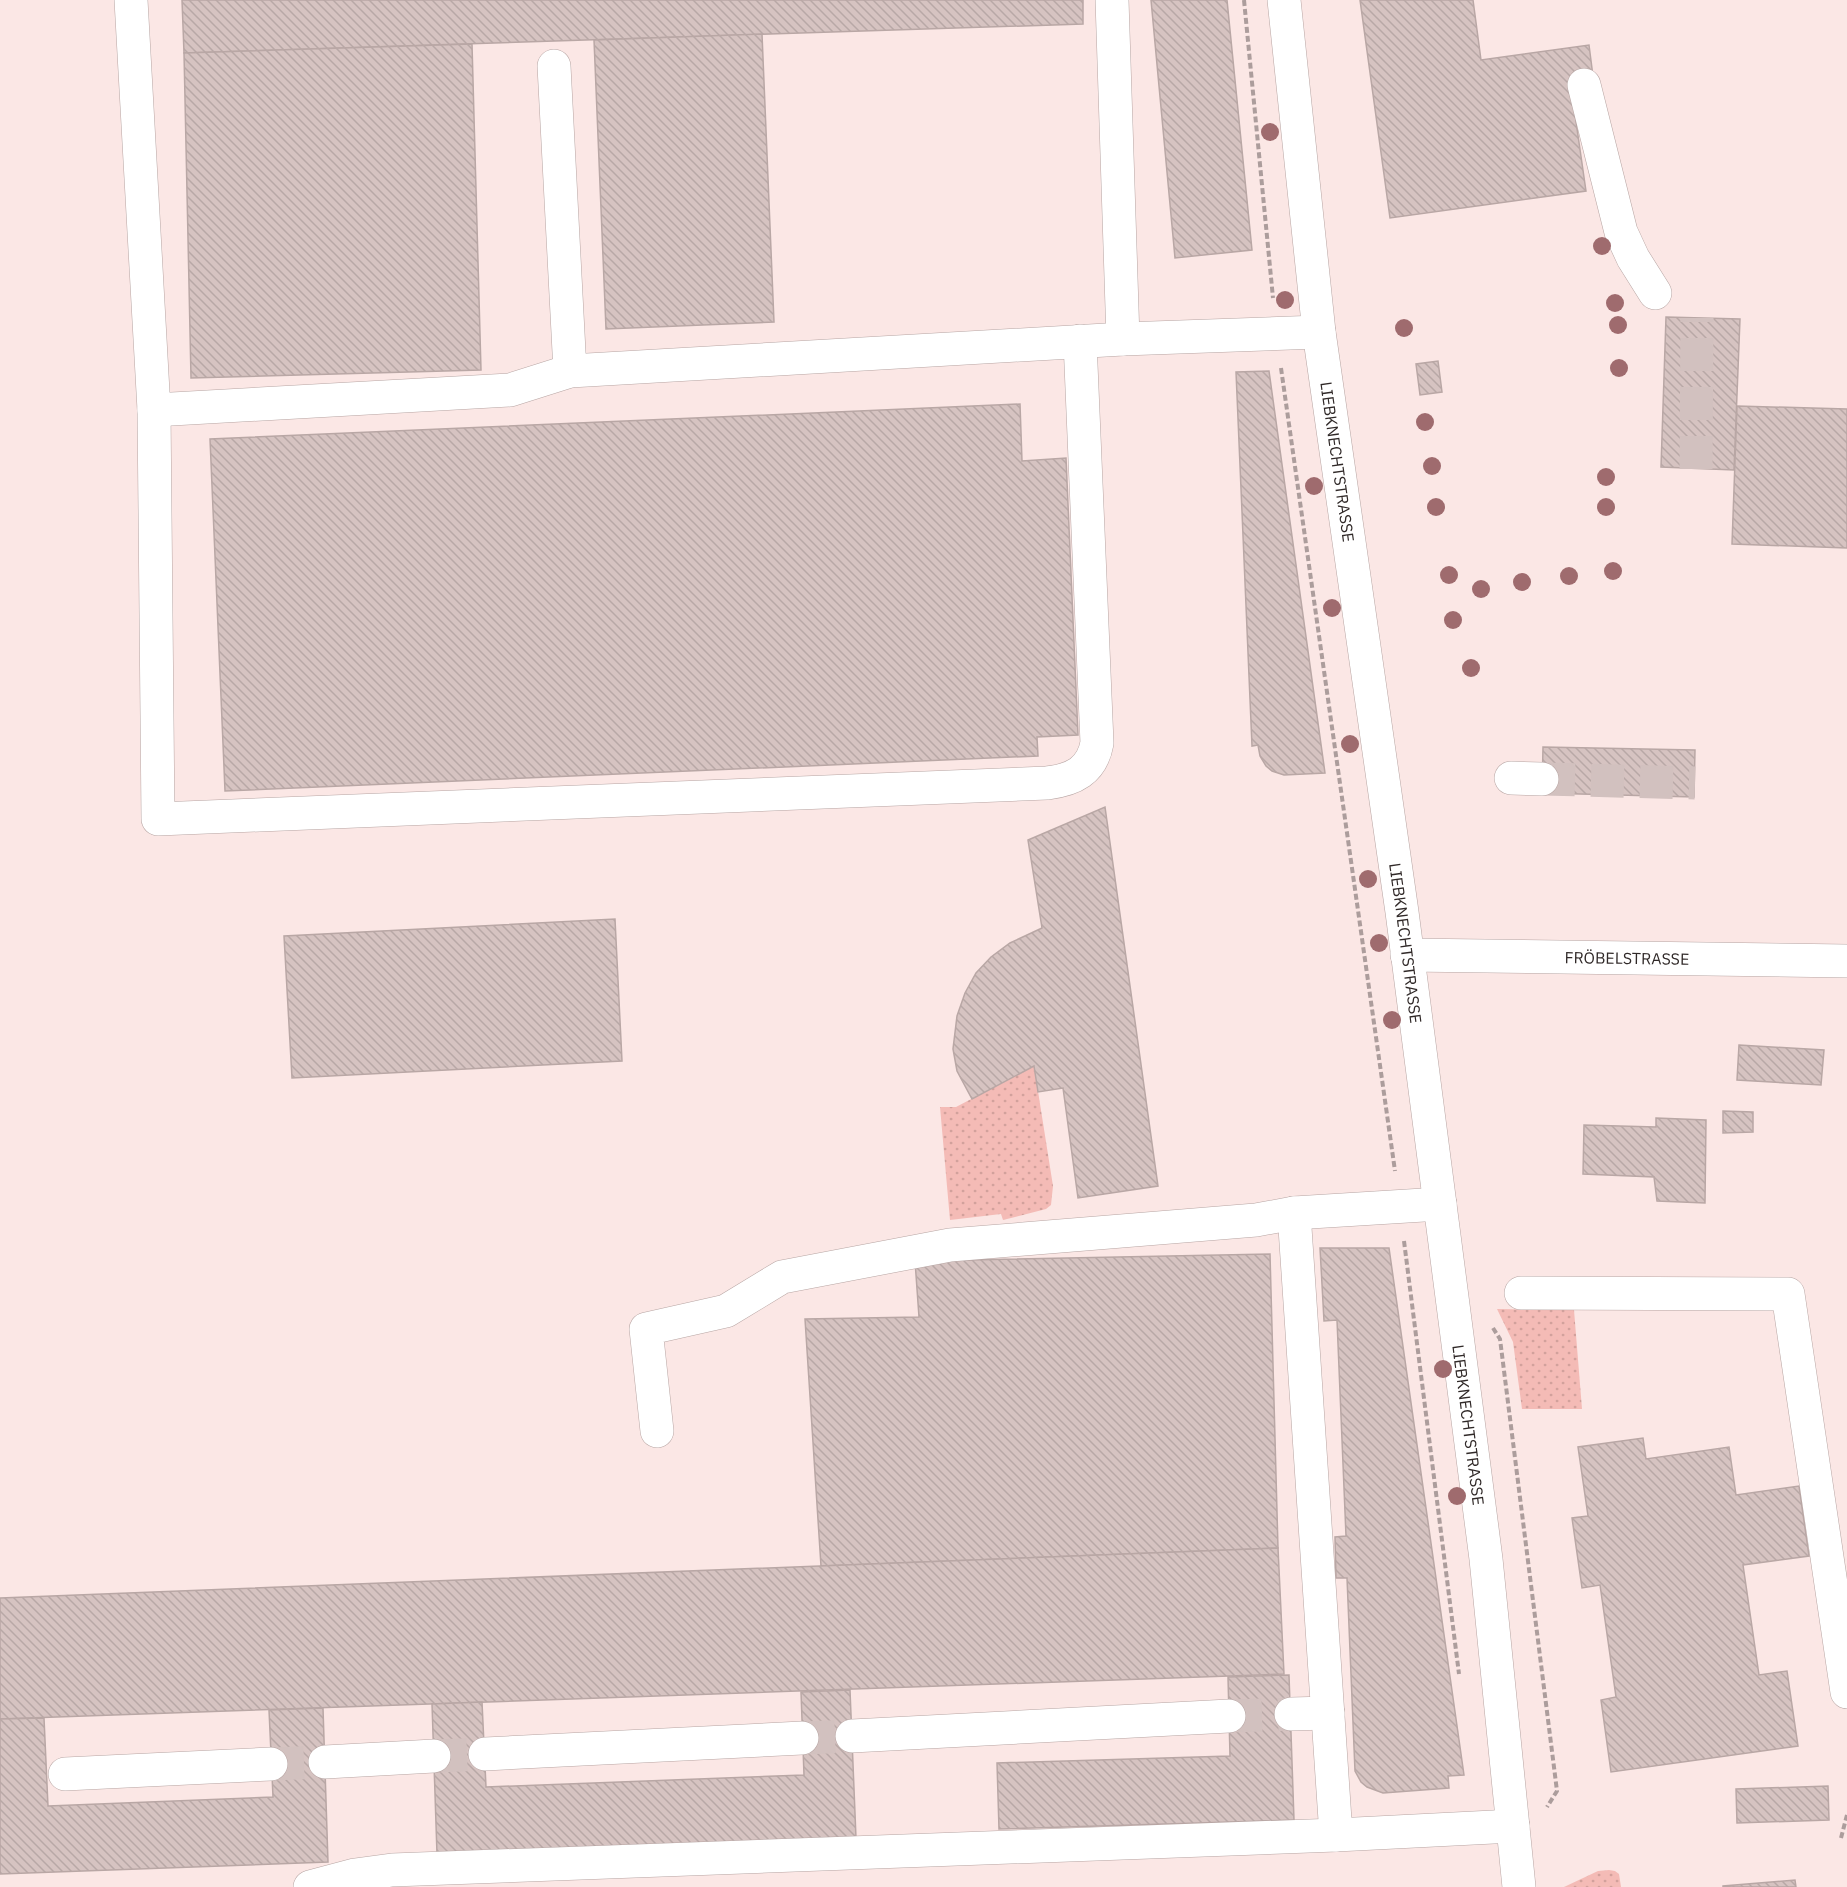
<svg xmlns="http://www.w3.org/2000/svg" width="1847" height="1887" font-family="'IBM Plex Sans',sans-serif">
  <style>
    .grass { fill: url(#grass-dots) }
    .building { fill: url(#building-back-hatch); stroke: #b9a7a5; stroke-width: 1.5 }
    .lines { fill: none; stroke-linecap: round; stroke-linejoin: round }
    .minor-tunnel { stroke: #d2c1bf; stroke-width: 33; stroke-dasharray: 33 16; stroke-linecap: butt }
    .minor-casing { stroke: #b7a5a3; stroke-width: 34 }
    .path { stroke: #ac9d9c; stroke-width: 4; stroke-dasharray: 6 3; stroke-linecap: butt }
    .minor { stroke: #fff; stroke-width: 33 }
    .tree { fill: #9f6b6e }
    .labels { text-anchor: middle; stroke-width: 4.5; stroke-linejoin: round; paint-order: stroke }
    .street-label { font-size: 16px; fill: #302928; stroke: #fdf9f8 }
  </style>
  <defs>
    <pattern id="grass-dots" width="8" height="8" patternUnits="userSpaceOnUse" patternTransform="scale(1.5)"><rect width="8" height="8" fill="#f4bbb6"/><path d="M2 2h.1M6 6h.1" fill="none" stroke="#d2a19c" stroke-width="1.8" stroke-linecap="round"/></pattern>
    <pattern id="building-back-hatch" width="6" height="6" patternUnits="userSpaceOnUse" patternTransform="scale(1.5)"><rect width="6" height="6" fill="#d6c3c1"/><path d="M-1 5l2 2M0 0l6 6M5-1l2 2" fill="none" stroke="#b8a8a6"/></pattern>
  </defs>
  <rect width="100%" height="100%" fill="#fbe7e5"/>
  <g class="grass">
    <polygon points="1034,1066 1053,1186 1051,1205 1046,1209 1003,1220 1001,1214 950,1220 940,1107 956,1107"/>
    <polygon points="1497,1309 1574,1310 1582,1409 1522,1409 1513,1342"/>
    <polygon points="1609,1870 1615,1871 1619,1874 1621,1887 1564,1887 1598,1871"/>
  </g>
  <g class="building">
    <polygon points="182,0 1083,0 1083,24 184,53"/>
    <polygon points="1151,0 1227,0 1252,250 1175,258"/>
    <polygon points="1360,0 1473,0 1481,60 1589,45 1594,84 1571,87 1586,191 1390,218"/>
    <polygon points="762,34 774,322 606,329 594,40"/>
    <polygon points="472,44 481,370 191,378 184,53"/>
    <polygon points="1666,317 1740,319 1734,470 1661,467"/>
    <polygon points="1438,361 1442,392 1420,395 1416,364"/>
    <polygon points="1269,371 1325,773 1284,775 1272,771 1266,766 1260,756 1258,745 1252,746 1236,372"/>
    <polygon points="1020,404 1022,461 1066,458 1078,735 1037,737 1038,756 225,791 210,439"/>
    <polygon points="1737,406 1847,409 1847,548 1732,544"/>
    <polygon points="1543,747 1695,750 1694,797 1542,793"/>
    <polygon points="1105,807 1158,1186 1078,1198 1063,1088 1038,1092 1034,1066 972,1099 957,1071 953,1049 957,1016 965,993 976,973 991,957 1010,943 1042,928 1028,840"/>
    <polygon points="615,919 622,1061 292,1078 284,936"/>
    <polygon points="1739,1045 1824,1050 1821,1085 1737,1080"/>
    <polygon points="1723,1111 1753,1112 1753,1132 1723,1133"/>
    <polygon points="1656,1118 1706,1120 1705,1203 1657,1201 1654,1177 1583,1174 1584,1125 1656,1127"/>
    <polygon points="1320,1248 1389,1248 1464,1775 1448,1776 1449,1788 1383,1793 1367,1787 1361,1782 1355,1771 1347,1578 1336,1578 1335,1537 1346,1536 1337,1320 1324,1321"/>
    <polygon points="1270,1254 1278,1548 821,1566 805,1319 919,1317 915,1261"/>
    <polygon points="1643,1438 1646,1459 1729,1447 1736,1495 1799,1486 1809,1556 1743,1565 1759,1675 1787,1671 1798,1746 1611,1772 1601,1700 1616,1697 1600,1585 1582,1588 1572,1518 1588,1516 1578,1447"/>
    <polygon points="1278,1548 1284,1674 0,1719 0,1598"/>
    <polygon points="1289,1675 1294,1820 999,1829 997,1763 1230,1756 1228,1677"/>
    <polygon points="850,1690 856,1838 437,1854 432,1704 482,1702 486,1787 804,1775 801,1692"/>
    <polygon points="323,1708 328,1862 0,1874 0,1719 44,1718 48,1806 273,1797 269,1710"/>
    <polygon points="1828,1786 1829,1820 1737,1823 1736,1789"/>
    <polygon points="1795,1880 1796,1887 1723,1887 1723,1886"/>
  </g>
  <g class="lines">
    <g class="minor-tunnel">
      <polyline points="1696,469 1697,318"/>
      <polyline points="1542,779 1695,783"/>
      <polyline points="1229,1716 1291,1714"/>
      <polyline points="802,1738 852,1736"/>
      <polyline points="434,1756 485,1754"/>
      <polyline points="271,1764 325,1762"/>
    </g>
    <defs>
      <g id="minor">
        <path d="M131,0L154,410L158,819L1047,783C1073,780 1092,771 1097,743L1080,341"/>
        <polyline points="1112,0 1123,339"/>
        <path id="s1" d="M1284,0L1319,332L1402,912L1486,1559L1519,1887"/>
        <polyline points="554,66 570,371"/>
        <polyline points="1584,85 1621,232 1633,258 1655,293"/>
        <polyline points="154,410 510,390 570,371 1123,339 1319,332"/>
        <polyline points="1511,778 1542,779"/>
        <path id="s2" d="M1407,955L1847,961"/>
        <polyline points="1440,1204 1294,1213 1336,1835 1513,1826"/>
        <polyline points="1521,1293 1788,1294 1847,1692"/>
        <polyline points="657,1431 646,1329 726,1311 782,1277 950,1245 1256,1220 1294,1213"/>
        <polyline points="1291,1714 1328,1713"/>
        <polyline points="852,1736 1229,1716"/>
        <polyline points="485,1754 802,1738"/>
        <polyline points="325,1762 434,1756"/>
        <polyline points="65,1774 271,1764"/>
        <polyline points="310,1887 355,1875 392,1870 1336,1835"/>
      </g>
    </defs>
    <use href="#minor" class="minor-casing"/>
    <g class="path">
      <polyline points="1244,0 1273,298"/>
      <polyline points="1281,368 1395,1171"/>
      <polyline points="1404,1241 1459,1674"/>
      <polyline points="1493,1328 1500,1339 1557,1791 1547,1807"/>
      <polyline points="1841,1838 1847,1815"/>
    </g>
    <use href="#minor" class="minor"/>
  </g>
  <g class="tree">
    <circle cx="1270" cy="132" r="9"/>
    <circle cx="1602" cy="246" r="9"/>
    <circle cx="1285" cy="300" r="9"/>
    <circle cx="1615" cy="303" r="9"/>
    <circle cx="1618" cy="325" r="9"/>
    <circle cx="1404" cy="328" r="9"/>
    <circle cx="1619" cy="368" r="9"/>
    <circle cx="1425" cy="422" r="9"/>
    <circle cx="1432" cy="466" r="9"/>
    <circle cx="1606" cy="477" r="9"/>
    <circle cx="1314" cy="486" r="9"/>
    <circle cx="1436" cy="507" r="9"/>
    <circle cx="1606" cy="507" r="9"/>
    <circle cx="1613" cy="571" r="9"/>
    <circle cx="1449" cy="575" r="9"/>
    <circle cx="1569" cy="576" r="9"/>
    <circle cx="1522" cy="582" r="9"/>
    <circle cx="1481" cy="589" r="9"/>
    <circle cx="1332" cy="608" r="9"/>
    <circle cx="1453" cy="620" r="9"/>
    <circle cx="1471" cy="668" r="9"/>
    <circle cx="1350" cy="744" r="9"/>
    <circle cx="1368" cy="879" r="9"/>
    <circle cx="1379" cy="943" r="9"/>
    <circle cx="1392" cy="1020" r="9"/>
    <circle cx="1443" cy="1369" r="9"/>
    <circle cx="1457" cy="1496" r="9"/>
  </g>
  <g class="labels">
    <g class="street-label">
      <text dy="6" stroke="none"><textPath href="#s1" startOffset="465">LIEBKNECHTSTRASSE</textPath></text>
      <text dy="6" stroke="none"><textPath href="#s1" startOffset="951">LIEBKNECHTSTRASSE</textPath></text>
      <text dy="6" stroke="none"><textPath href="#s2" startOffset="220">FRÖBELSTRASSE</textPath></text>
      <text dy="6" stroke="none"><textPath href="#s1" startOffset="1437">LIEBKNECHTSTRASSE</textPath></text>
    </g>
  </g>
</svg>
